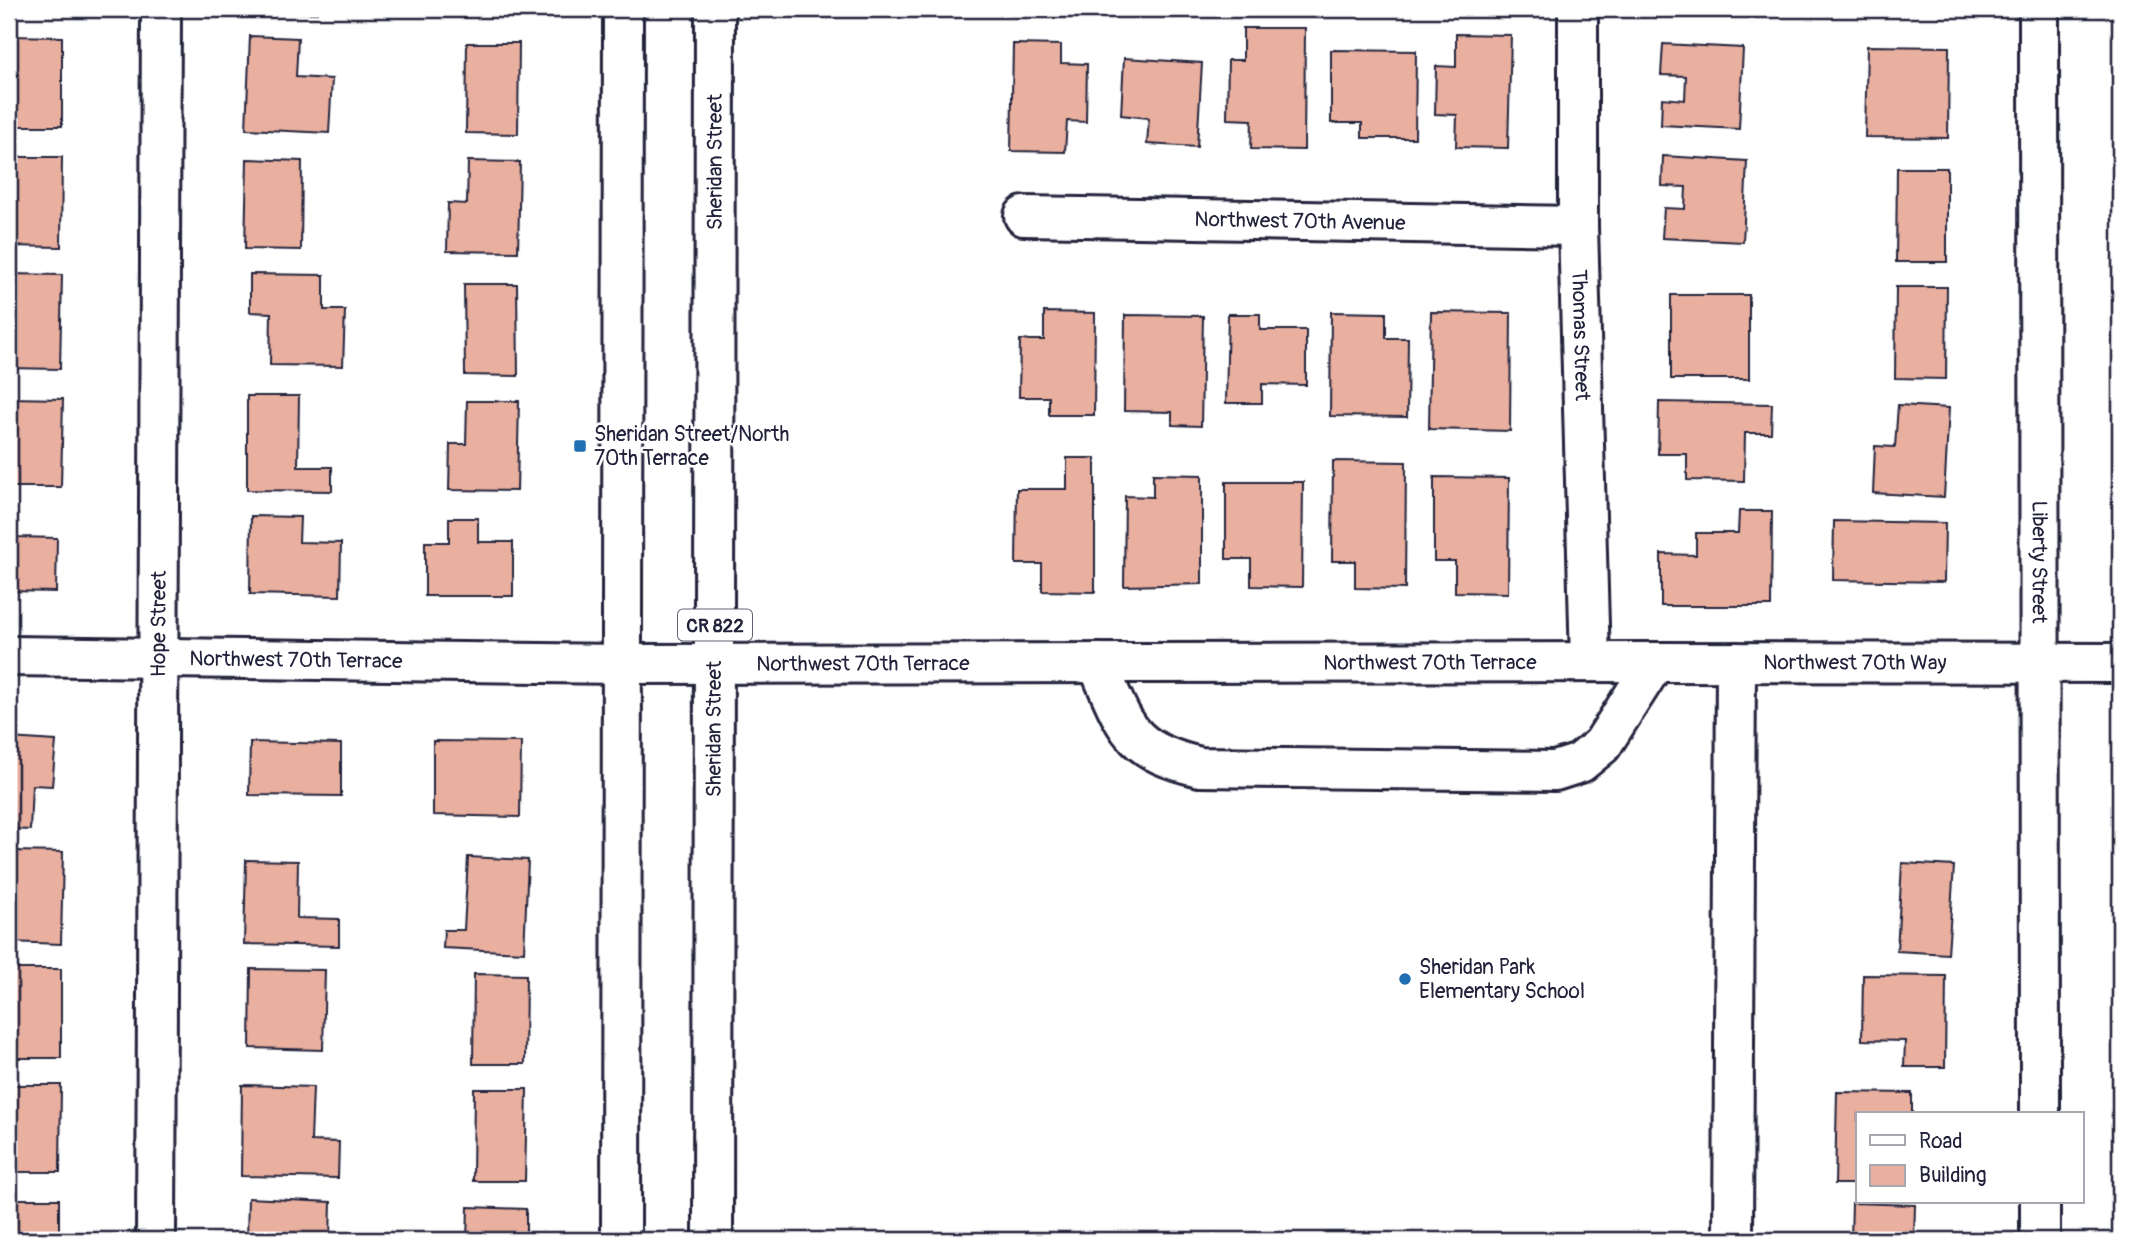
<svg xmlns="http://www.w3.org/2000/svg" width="2129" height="1249" font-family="Pangolin,sans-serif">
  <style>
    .building { fill: #e9b0a0; stroke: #22223b; stroke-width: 2 }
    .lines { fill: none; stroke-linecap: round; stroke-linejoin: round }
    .minor-casing { stroke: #22223b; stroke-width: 44 }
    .major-casing { stroke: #22223b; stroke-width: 44 }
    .minor { stroke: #fff; stroke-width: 38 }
    .major { stroke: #fff; stroke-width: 38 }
    .poi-dot { fill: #1f6fb2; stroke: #fff; stroke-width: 2.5 }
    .labels { text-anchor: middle; stroke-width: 5; stroke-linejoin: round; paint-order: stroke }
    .shield { fill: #fff; stroke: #646476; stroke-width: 2 }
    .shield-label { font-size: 19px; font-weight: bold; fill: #22223b }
    .street-label { font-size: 21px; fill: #22223b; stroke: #fff }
    .poi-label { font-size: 21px; fill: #22223b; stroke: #fff; text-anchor: start }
  </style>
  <rect width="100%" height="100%" fill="#fff"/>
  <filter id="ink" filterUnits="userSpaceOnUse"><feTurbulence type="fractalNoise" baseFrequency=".0143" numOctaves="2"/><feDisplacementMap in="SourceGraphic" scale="14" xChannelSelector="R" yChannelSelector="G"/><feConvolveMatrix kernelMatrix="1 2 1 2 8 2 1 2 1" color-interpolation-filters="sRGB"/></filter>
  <g filter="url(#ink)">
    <g class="building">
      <polygon points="258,9 317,9 317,13 258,12"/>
      <polygon points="466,9 519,9 518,14 466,14"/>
      <polygon points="1243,28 1305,28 1304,150 1251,149 1252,120 1227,119 1228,60 1243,60"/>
      <polygon points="1456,34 1511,35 1508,148 1456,147 1457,115 1435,114 1436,66 1456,67"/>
      <polygon points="9,36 62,37 62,126 9,126"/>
      <polygon points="250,36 298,38 296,77 332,79 329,133 246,129"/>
      <polygon points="467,43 519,43 518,134 466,133"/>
      <polygon points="1013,44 1061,45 1061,63 1087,64 1086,122 1067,121 1065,152 1011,151"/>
      <polygon points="1663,44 1743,48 1739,129 1661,125 1662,98 1685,100 1686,76 1661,75"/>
      <polygon points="1867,46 1949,47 1948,138 1865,137"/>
      <polygon points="1331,50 1416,51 1415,138 1362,138 1362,123 1331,123"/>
      <polygon points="1124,58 1202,63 1197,147 1147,144 1149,118 1121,115"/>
      <polygon points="1663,156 1747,161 1743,242 1662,238 1664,208 1685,209 1686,187 1662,186"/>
      <polygon points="9,157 62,157 61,247 9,246"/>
      <polygon points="247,159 302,161 301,250 245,249"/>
      <polygon points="468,161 520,162 518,252 447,251 448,203 467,204"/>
      <polygon points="1897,168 1947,168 1947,262 1896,262"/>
      <polygon points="11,274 62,275 60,369 9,368"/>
      <polygon points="250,274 324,275 324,310 345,310 343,366 270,365 271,313 250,312"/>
      <polygon points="464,284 517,284 518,376 465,375"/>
      <polygon points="1896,287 1947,287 1946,379 1895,378"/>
      <rect x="1671" y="295" width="78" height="84"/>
      <polygon points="1044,312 1095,313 1094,415 1049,415 1049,397 1019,397 1020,340 1044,340"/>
      <polygon points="1331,312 1386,313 1386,338 1408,338 1407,417 1330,416"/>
      <polygon points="1431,312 1511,313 1510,431 1429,429"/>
      <polygon points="1228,314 1260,314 1260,330 1306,330 1306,385 1262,384 1262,403 1226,403"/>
      <polygon points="1125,315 1203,316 1201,426 1172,425 1172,412 1124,411"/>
      <polygon points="247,396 299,396 298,467 332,467 332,491 247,490"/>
      <polygon points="9,398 63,399 61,487 9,487"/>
      <polygon points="467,401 519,401 517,491 449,490 450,444 466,444"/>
      <polygon points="1659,402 1772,404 1771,433 1745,433 1744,481 1687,480 1687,454 1658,454"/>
      <polygon points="1898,405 1949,408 1944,497 1873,493 1875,446 1895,447"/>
      <polygon points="1067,458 1095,458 1095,592 1042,591 1042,564 1016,564 1017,489 1067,489"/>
      <polygon points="1333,461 1406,462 1405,589 1355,588 1355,561 1332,561"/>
      <polygon points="1153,474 1202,475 1202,584 1124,586 1125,496 1153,497"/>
      <polygon points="1434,477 1509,478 1508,593 1455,592 1455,561 1434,561"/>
      <polygon points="1226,482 1303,482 1302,587 1251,586 1251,559 1226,559"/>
      <polygon points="1739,511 1772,511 1771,606 1661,606 1661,554 1696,555 1696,533 1738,533"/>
      <polygon points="251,516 300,517 299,542 341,543 340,596 250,594"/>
      <polygon points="9,518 15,518 15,537 57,538 56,592 9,591"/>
      <polygon points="449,518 478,518 478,542 513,542 513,596 425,596 425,542 449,542"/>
      <polygon points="1834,521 1945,523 1944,582 1833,580"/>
      <polygon points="9,738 56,741 52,786 32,785 30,830 9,829"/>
      <polygon points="433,741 521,742 520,817 433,815"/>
      <polygon points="250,742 341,744 341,796 249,795"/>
      <polygon points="11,851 63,852 61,944 9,942"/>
      <polygon points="468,857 528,860 524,952 443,948 444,930 464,930"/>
      <polygon points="246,860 298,861 297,918 339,919 339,946 244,944"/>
      <polygon points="2120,862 2120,954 2119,954"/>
      <polygon points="1902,863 1954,866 1948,954 1897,951"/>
      <rect x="9" y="969" width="52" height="89"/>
      <polygon points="251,969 325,970 323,1050 250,1048"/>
      <polygon points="474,974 526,975 525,1064 473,1064"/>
      <polygon points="1863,975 1946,976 1945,1067 1904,1067 1905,1041 1862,1040"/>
      <polygon points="11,1085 61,1085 60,1172 9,1172"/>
      <polygon points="242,1085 313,1087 311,1141 339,1142 338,1178 241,1176"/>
      <polygon points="474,1089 527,1089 525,1181 473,1181"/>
      <polygon points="1837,1092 1912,1093 1912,1114 1858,1114 1858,1184 1835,1184"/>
      <polygon points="2120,1094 2120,1186 2119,1186"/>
      <polygon points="248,1198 331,1202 330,1240 247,1240"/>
      <rect x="9" y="1199" width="50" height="41"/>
      <polygon points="1852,1203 1915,1205 1914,1240 1851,1240"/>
      <polygon points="468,1207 526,1209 526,1240 467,1240"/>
    </g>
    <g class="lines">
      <defs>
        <g id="minor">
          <path id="s1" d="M1578,9V226L1590,662"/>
          <path id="s2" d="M2039,9L2040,1114"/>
          <path id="s3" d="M1024,216L1578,226"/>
          <path id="s4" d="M9,656L622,664L1655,662L2120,663"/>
          <path d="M1097,663C1126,727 1127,750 1200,767L1555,771L1580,763L1602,745L1655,662"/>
          <polyline points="2040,1202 2040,1240"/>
          <path id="s5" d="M156,1240L161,9"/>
          <polyline points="1733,1240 1736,662"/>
        </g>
        <g id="major">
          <polyline points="621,1240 623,9"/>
          <path id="s6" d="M713,1240L715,9"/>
        </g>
      </defs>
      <use href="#minor" class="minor-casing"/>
      <use href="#major" class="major-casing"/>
      <use href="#minor" class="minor"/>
      <use href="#major" class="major"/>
    </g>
  </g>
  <g class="poi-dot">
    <rect x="573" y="439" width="14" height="14" rx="3.5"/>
    <circle cx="1405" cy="979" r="7"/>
  </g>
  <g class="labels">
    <rect class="shield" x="678" y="609.5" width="74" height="31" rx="5"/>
    <g class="shield-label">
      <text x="715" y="632">CR 822</text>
    </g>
    <g class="street-label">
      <text dy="7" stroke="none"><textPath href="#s6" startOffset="1078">Sheridan Street</textPath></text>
      <text dy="7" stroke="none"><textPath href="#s3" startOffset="276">Northwest 70th Avenue</textPath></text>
      <text dy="7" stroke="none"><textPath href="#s1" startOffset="326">Thomas Street</textPath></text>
      <text dy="7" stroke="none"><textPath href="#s2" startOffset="553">Liberty Street</textPath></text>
      <text dy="7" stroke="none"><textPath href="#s5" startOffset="616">Hope Street</textPath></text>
      <text dy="7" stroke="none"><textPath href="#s4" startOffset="287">Northwest 70th Terrace</textPath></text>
      <text dy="7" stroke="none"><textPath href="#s4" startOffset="1421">Northwest 70th Terrace</textPath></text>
      <text dy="7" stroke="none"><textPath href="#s4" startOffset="1846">Northwest 70th Way</textPath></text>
      <text dy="7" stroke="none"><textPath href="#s4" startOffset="854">Northwest 70th Terrace</textPath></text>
      <text dy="7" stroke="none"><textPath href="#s6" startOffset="511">Sheridan Street</textPath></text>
    </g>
    <g class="poi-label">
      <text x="594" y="441">Sheridan Street/North<tspan x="594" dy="24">70th Terrace</tspan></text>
      <text x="1419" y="974">Sheridan Park<tspan x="1419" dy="24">Elementary School</tspan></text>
    </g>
  </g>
  <rect width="2129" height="1249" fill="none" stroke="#fff" stroke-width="35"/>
  <rect x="18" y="18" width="2094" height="1214" fill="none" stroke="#22223b" stroke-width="2.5" filter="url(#ink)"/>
  <rect x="1856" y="1112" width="228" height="91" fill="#ffffff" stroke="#a7a7b1" stroke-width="2"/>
  <rect x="1870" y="1135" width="35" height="10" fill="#ffffff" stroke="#a7a7b1" stroke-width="2"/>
  <text x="1919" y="1148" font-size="21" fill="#22223b">Road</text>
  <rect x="1870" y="1165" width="35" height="21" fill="#e9b0a0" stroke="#a7a7b1" stroke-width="2"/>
  <text x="1919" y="1182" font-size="21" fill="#22223b">Building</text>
</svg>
